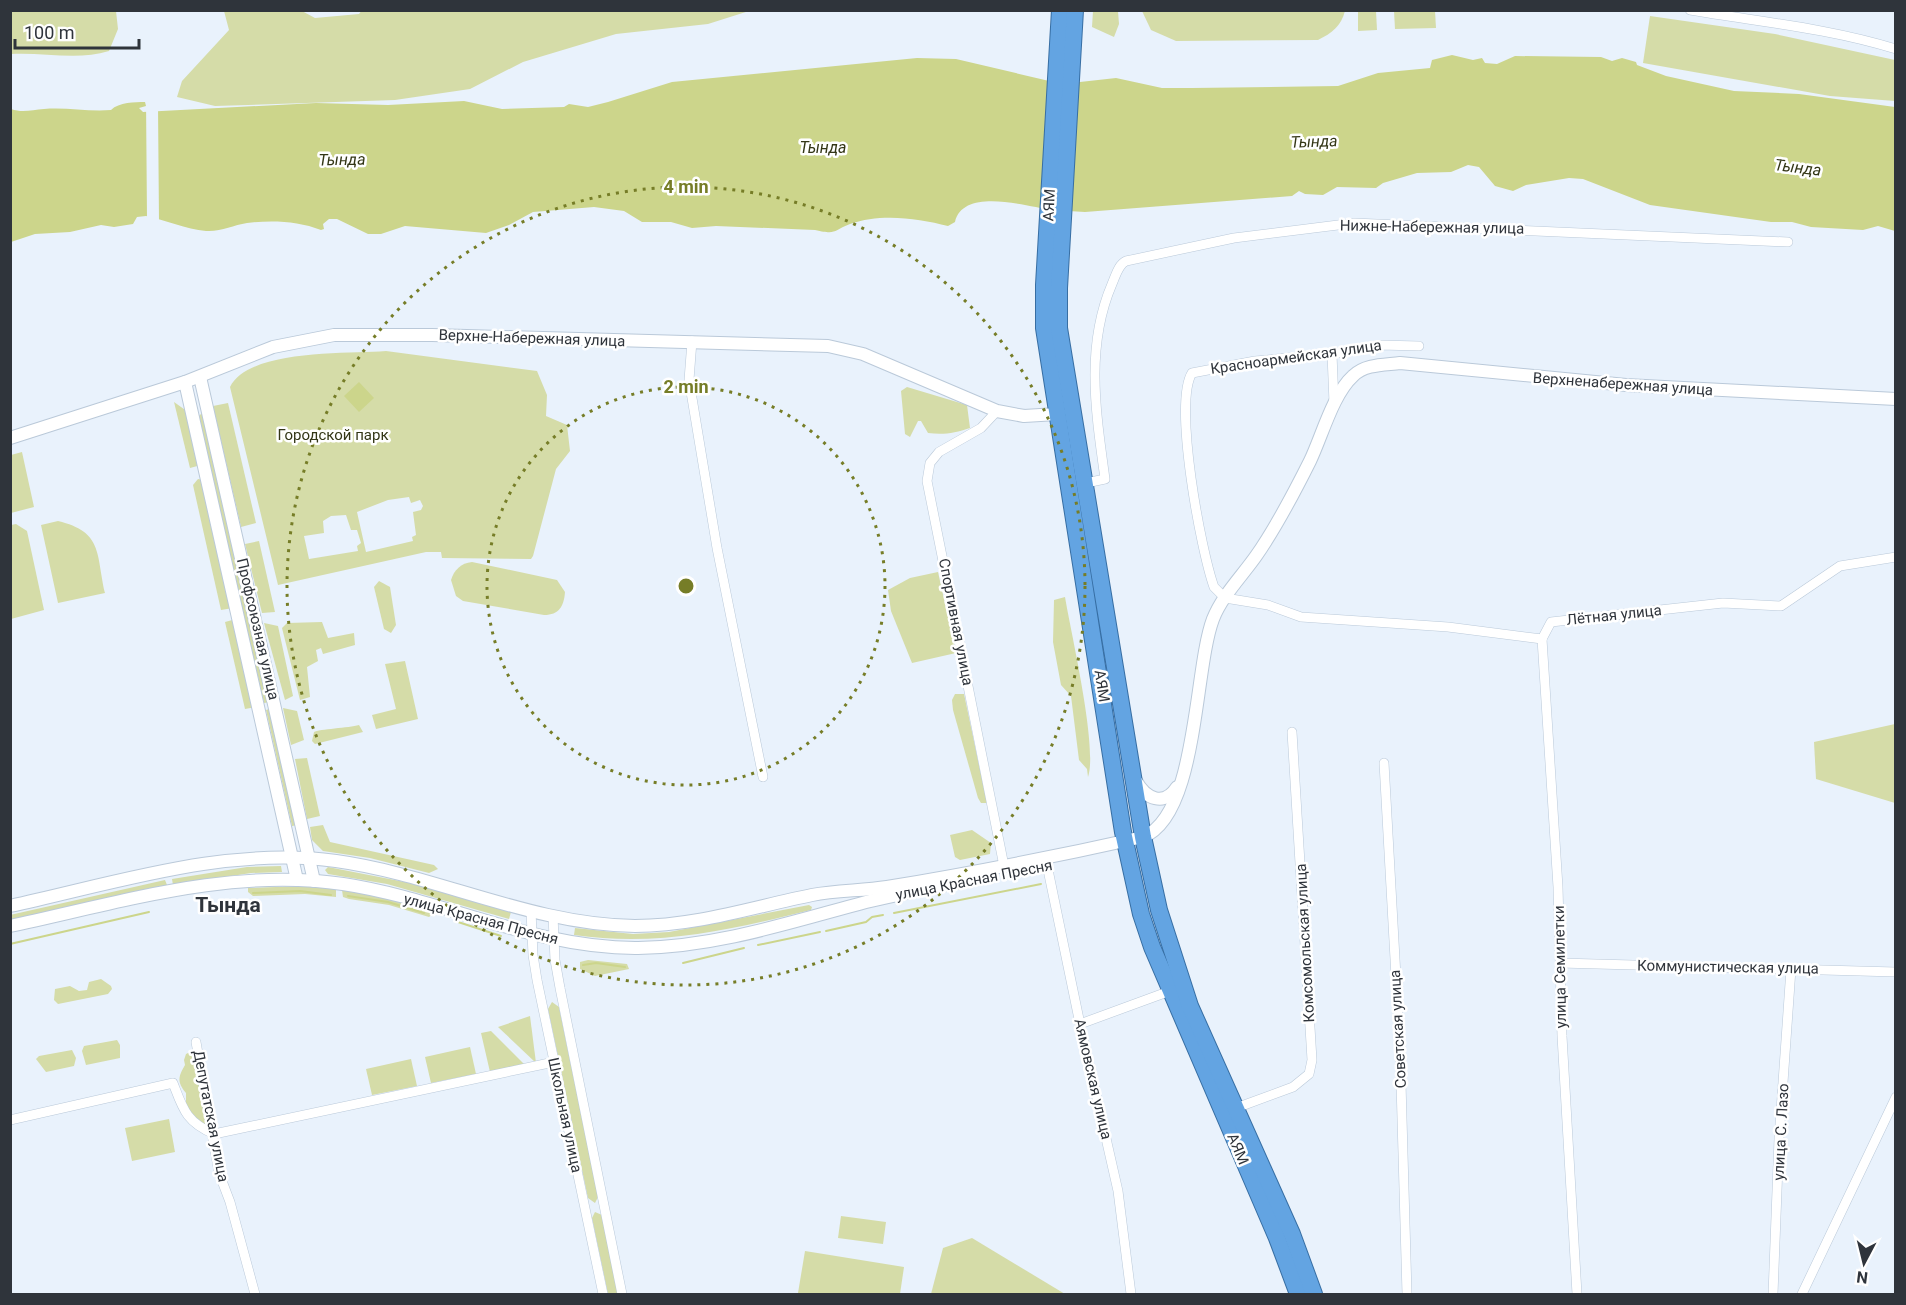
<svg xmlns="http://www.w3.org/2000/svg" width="1906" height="1305" font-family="Roboto,sans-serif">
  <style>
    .green { fill: #d5dca8; fill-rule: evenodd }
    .water { fill: #ccd58b }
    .pier { fill: #e9f2fc }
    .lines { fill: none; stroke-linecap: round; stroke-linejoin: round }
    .stream { stroke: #ccd58b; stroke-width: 2 }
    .minor-casing { stroke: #bac9d9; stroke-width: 10 }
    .tertiary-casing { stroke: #bac9d9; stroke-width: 14 }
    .trunk-casing { stroke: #376ea3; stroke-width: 18 }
    .minor { stroke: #fff; stroke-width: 9 }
    .tertiary { stroke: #fff; stroke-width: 12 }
    .trunk { stroke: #63a4e2; stroke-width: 16 }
    .ring { fill: none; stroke: #767d27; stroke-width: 3; stroke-dasharray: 3 6 }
    .labels { text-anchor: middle; stroke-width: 5; stroke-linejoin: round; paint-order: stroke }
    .street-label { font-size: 15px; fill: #2f343b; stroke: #fff }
    .park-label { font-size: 15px; fill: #333616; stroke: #fff }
    .water-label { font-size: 16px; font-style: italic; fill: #333616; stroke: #fff }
    .district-label { font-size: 21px; font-weight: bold; fill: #2f343b; stroke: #fff }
    .centre { fill: #767d27; stroke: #fff; stroke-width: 3 }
    .ring-label { font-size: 18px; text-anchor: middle; font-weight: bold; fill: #767d27; stroke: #fff; stroke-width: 5; stroke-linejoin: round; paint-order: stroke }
  </style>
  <rect width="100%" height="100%" fill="#e9f2fc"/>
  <g class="green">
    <path d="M11,10L116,11L118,29L109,51C78,61 43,52 11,54Z"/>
    <polygon points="362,10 749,10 749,11 708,24 616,34 523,62 470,89 395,100 215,106 177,97 182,81 229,30 224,11 302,11 315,18 359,14"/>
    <polygon points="1093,11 1118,11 1119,24 1114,37 1092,27"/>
    <path d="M1142,11V10L1345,11C1341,26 1332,33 1318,40L1176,41L1151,30Z"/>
    <polygon points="1358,11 1376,11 1377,30 1358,31"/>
    <polygon points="1394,11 1435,11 1436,28 1395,29"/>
    <polygon points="1650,16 1775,34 1895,60 1895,101 1830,96 1643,63"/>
    <path d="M386,351L537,371L547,395L546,416L567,425L570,451L556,469L533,556L531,559L442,558L441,552H426L278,585L230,387C249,349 346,354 386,351ZM409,497L411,503L420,500L423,506L421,510L413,512L416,535L412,537L413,541L366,552L357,512L388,500ZM346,515L351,530H357L361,543L357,546L358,551L309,559L304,536L324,533L323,521L331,516Z"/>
    <path d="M907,387L967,405L970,428C955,433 944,435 928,433L921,421H918L910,437L905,434L901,391Z"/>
    <polygon points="174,402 188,412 201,465 190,468"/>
    <polygon points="228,403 256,523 241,527 213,406"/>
    <polygon points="202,413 270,702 264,703 198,417"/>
    <polygon points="22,452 34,507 11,513 11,455"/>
    <polygon points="198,479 204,480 233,608 221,610 193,485"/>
    <path d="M58,521C103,532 96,553 105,593L58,603L41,525Z"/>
    <polygon points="16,524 27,531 44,610 11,619 11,525"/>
    <polygon points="259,541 275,612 262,613 245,544"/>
    <path d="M472,562L557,580L565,592C564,606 559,615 544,615L463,601L456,596L451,580C454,570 461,563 472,562Z"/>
    <polygon points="938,572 956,653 912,663 891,611 888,590 910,578"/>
    <polygon points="379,581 390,587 396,625 391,633 384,629 374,587"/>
    <path d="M1065,597C1071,633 1098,748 1088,777L1087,769L1079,760L1071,696L1061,685L1053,642L1054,600Z"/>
    <polygon points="236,619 256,707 245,709 225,622"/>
    <polygon points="322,622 328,638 354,633 355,645 323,654 321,648 316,650 318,661 307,667 310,697 300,700 282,628 287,623"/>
    <polygon points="264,623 278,626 293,696 285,700"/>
    <polygon points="405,661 418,719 376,729 372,715 396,709 385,664"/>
    <polygon points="955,694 964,694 987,803 981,803 978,798 953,710 952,700"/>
    <polygon points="272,708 298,825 292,826 266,710"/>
    <polygon points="283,708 297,711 304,740 291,745"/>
    <polygon points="1895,724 1895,803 1816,779 1814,742"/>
    <path d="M359,725L363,732L315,744L312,741L314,732C319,729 349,728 359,725Z"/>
    <polygon points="307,758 320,816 307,819 295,759"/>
    <polygon points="323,825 330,842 434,865 438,869 429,873 370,858 323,851 312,840 310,827"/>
    <polygon points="972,830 991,843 990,854 960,860 955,857 950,835"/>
    <polygon points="281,866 282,872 251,873 173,885 172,879 247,867"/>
    <polygon points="328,867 410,883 511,912 509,919 387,884 328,874 325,870"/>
    <polygon points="165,880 167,885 11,920 10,915"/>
    <polygon points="305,886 336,889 336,897 305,894 253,896 248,892 248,888"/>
    <polygon points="342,890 381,895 433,910 434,913 429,917 389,905 349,899 343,897"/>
    <path d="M809,905L812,907L811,910C729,930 659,947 574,935L575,928L633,934L669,932Z"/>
    <polygon points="588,960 627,964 629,969 595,976 580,969 580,962"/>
    <polygon points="101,979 111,986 112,989 108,994 58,1004 54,1000 55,989 70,986 79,991 87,990 89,982"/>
    <polygon points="552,1002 559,1007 598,1197 595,1203 588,1198 548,1009"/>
    <polygon points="530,1016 536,1063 498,1027"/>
    <polygon points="491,1031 524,1064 490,1072 481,1033"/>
    <polygon points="117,1040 120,1045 120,1058 86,1065 82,1051 84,1046"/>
    <polygon points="470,1047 476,1074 431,1083 425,1057"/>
    <polygon points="72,1050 76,1058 74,1066 46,1072 36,1059 39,1056"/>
    <path d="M192,1051L196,1052L207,1112L205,1124L199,1125L186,1104V1093C177,1082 178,1077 185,1065L184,1060L186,1054Z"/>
    <polygon points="411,1059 417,1086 372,1095 366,1069"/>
    <polygon points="169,1119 175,1152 132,1161 125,1128"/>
    <polygon points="595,1212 602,1215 619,1294 608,1294 592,1218"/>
    <polygon points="841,1216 886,1222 883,1244 838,1238"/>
    <polygon points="972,1238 1065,1294 931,1294 943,1248"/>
    <polygon points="805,1251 904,1267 900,1294 798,1293"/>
  </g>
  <g class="water">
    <path d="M1452,55L1473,60L1482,58L1485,63L1497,64L1515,56L1601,57L1612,61L1622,58L1636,62L1637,65L1666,76L1734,91L1799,94L1895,107V231L1878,226L1863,230L1811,227L1792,222H1771L1650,205L1583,179L1569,178L1526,185L1513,191L1495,186L1479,167L1468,165L1451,172L1417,173L1383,183L1376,188L1337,187L1323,195L1305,194L1299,191L1292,196L1085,212C1074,211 1062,212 1052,210C1026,206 963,187 955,222L948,226C918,218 880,213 850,224C832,231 837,235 815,230L716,226L692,228L671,222H642L624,211L594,207L533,212L509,225L486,233L405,226L381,234H368L337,219H329L323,224L324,229L321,230C298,221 272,220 247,223C233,225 221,232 206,231C186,229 165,220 146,216L137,217L133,224L114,227L101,225L70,232L35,234L11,242V109C22,113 32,110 44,109C66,107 89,112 111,110C119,102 135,102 145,102L146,106L139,108L143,112L316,103L388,105L464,101L502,109L564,107L569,104L588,107L608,102L672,82L917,58L956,59L1062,84L1116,78L1162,88H1192L1338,86L1378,73L1430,68L1432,60Z"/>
    <polygon points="359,382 374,398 359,412 344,396"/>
  </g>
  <polygon class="pier" points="146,99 149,108 158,106 159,222 147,219"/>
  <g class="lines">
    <g class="stream">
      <polyline points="253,893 300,891 331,895"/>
      <polyline points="348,896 388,902 424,913"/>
      <polyline points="894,913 1041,884"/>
      <polyline points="455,921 501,936"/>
      <polyline points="826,931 866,922 872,917 883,915"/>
      <polyline points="10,944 149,912"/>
      <polyline points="758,945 820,932"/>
      <polyline points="683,963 744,948"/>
      <polyline points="583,965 596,963 625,967"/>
    </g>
    <defs>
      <g id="minor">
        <path d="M1690,10C1760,22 1828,28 1896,49"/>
        <polyline points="692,341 689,380 717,548 763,777"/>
        <path d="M1419,346L1380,345L1332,354L1255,361L1192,373C1173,403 1201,551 1214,587L1225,598L1268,605L1301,617L1448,627L1542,639"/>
        <polyline points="1332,354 1334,403"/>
        <polyline points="997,411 981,428 939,452 930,463 927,481 1004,866"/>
        <path d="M1086,483L1105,479C1096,413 1085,347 1112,284C1116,275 1118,265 1126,261L1234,238L1354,223L1788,242"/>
        <polyline points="1542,639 1558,887 1562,1036 1577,1294"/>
        <polyline points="1542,639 1551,622 1723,603 1781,606 1840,566 1896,557"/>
        <polyline points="1384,763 1400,1048 1407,1294"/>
        <polyline points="1047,865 1080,1024 1118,1191 1131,1294"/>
        <polyline points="531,911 533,955 537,980 603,1294"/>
        <polyline points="553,916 555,960 560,988 622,1294"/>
        <polyline points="1560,963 1896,972"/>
        <polyline points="1080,1024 1170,991"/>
        <polyline points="196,1042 219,1173 230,1202 255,1294"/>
        <polyline points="1236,1108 1293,1087 1309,1074 1312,1060 1292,732"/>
        <path d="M10,1120L173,1083C183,1109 186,1122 214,1134L554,1062"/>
        <polyline points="1773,1294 1779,1139 1791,969"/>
        <polyline points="1802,1294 1896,1097"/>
      </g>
      <g id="tertiary">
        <polyline points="200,377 314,881"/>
        <polyline points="185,382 297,880"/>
        <polyline points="10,438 185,382 273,347 334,335 432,335 828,346 863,354 997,411 1024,416 1057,414"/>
        <path d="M1136,781C1146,799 1164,807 1177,787"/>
        <path d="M10,906C116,883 227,846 336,861C437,875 532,925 635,926C696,926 753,907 812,895C837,890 862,891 887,887C972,873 1058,856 1143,837C1198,816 1194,669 1213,619C1222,596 1242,576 1256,556C1277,526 1294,493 1310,461C1322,436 1333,394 1353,376C1365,364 1384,365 1400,363L1626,385L1896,399"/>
        <path d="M10,926C118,903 232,867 343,884C443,899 535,949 638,948C716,947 791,922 866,902C903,893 940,886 977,879"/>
      </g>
      <g id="trunk">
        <polyline points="1060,10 1044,285 1044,328 1123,832 1141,914 1152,947 1277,1238 1298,1294"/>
        <polyline points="1075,10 1059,288 1059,328 1143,837 1159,910 1190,1006 1292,1234 1314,1294"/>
      </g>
    </defs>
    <use href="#minor" class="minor-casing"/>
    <use href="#tertiary" class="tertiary-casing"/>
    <use href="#trunk" class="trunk-casing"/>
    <use href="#minor" class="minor"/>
    <use href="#tertiary" class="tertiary"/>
    <use href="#trunk" class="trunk"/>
  </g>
  <g class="ring">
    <circle cx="686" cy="586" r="199"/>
    <circle cx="686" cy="586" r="399"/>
  </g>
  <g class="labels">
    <g class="street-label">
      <text transform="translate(1049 205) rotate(-87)" y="5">АЯМ</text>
      <text transform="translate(1432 227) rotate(1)" y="5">Нижне-Набережная улица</text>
      <text transform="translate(532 338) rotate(2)" y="5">Верхне-Набережная улица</text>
      <text transform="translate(1296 357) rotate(-8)" y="5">Красноармейская улица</text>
      <text transform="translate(1623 384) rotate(4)" y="5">Верхненабережная улица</text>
      <text transform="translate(1614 615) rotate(-6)" y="5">Лётная улица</text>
      <text transform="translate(956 622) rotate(79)" y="5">Спортивная улица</text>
      <text transform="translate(258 629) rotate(77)" y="5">Профсоюзная улица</text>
      <text transform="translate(1102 686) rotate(81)" y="5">АЯМ</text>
      <text transform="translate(974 880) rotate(-11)" y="5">улица Красная Пресня</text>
      <text transform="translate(481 919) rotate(15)" y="5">улица Красная Пресня</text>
      <text transform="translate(1305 943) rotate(-93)" y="5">Комсомольская улица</text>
      <text transform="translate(1560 967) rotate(-91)" y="5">улица Семилетки</text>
      <text transform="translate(1728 967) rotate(1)" y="5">Коммунистическая улица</text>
      <text transform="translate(1398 1029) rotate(-93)" y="5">Советская улица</text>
      <text transform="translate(1093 1079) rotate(77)" y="5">Аямовская улица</text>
      <text transform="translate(565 1115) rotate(78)" y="5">Школьная улица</text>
      <text transform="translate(211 1116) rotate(79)" y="5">Депутатская улица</text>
      <text transform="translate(1781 1132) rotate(-87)" y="5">улица С. Лазо</text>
      <text transform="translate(1238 1149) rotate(67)" y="5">АЯМ</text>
    </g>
    <g class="park-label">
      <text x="333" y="440">Городской парк</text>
    </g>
    <g class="water-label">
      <text transform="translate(1314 141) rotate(-2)" y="6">Тында</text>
      <text x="823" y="153">Тында</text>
      <text transform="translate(342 159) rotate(-1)" y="6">Тында</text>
      <text transform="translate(1798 167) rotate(7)" y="6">Тында</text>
    </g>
    <g class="district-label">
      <text x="228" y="912">Тында</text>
    </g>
  </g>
  <circle cx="686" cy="586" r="9" class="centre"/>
  <g class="ring-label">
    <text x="686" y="193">4 min</text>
    <text x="686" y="393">2 min</text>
  </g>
  <rect width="1906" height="1305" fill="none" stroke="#2f343b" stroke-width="24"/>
  <g transform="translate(1864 1263) rotate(187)" stroke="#ffffff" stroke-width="4.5" paint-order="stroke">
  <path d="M0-4.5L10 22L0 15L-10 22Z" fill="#2f343b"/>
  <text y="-9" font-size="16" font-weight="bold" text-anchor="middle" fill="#2f343b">N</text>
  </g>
  <path d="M15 39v9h124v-9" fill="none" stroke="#2f343b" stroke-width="3"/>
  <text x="24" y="39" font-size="18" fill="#2f343b" stroke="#ffffff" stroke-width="4.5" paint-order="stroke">100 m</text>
</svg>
